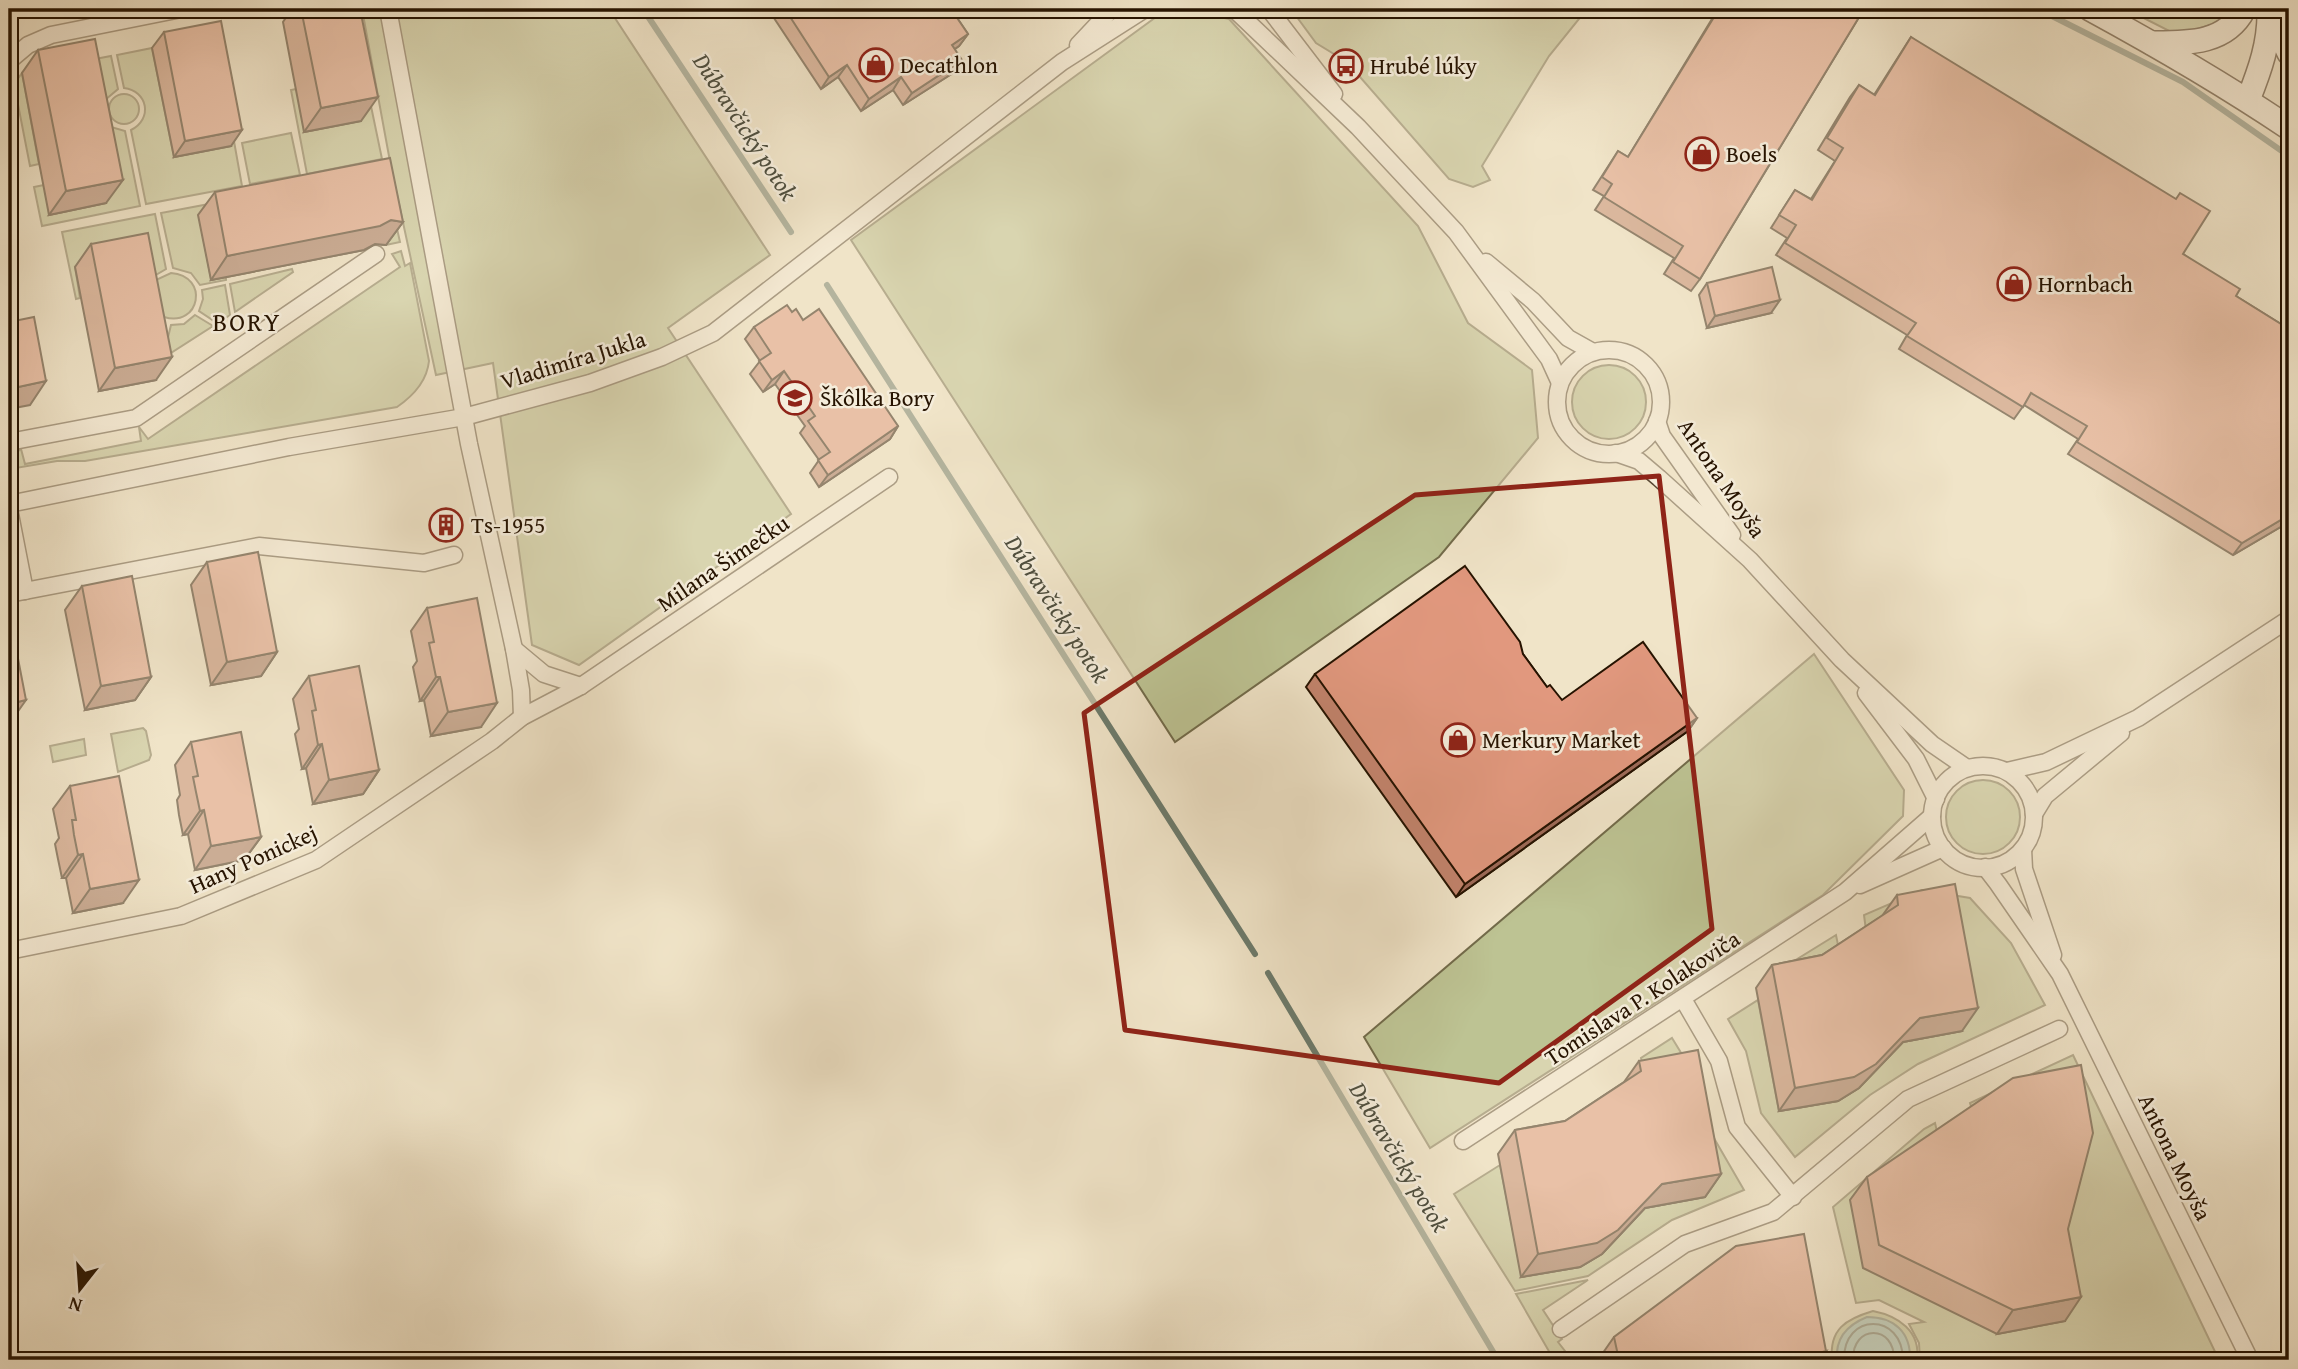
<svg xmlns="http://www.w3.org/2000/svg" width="2298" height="1369" font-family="'Gentium Book Plus',serif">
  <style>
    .green { fill: #bdc393; stroke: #726b4a; stroke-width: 2 }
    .water { fill: #9abfb3; stroke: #6c7a6b; stroke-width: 2 }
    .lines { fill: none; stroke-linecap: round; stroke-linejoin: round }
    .shore { stroke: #60695a; stroke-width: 2 }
    .stream { stroke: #6c7a6b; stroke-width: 6 }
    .street-casing { stroke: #584732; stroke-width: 19 }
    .secondary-casing { stroke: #261300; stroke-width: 26 }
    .street { stroke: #f5eddb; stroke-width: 16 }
    .secondary { stroke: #f5eddb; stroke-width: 23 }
    .wall { fill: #c2836c; stroke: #261300; stroke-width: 2 }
    .shaded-wall { fill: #9e6a58; stroke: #261300; stroke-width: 2 }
    .building { fill: #e1987e; stroke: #261300; stroke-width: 2 }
    .marked { fill: none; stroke: #8f2418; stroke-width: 5; stroke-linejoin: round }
    .labels { text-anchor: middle; stroke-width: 5; stroke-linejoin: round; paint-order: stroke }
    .poi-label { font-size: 23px; fill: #261300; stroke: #f5eddb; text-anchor: start }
    .street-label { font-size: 23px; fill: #261300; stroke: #f5eddb }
    .water-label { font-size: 24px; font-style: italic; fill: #4f4f3f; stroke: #f5eddb }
    .quarter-label { font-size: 26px; letter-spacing: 2px; fill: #261300; stroke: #f5eddb }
  </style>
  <rect width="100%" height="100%" fill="#f0e4c8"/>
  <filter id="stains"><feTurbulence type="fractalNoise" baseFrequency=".00286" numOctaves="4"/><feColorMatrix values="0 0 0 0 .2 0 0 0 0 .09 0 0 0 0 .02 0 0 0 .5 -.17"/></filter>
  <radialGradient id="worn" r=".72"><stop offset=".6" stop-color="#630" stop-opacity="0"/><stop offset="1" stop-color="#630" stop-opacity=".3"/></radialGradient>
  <g class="green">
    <polygon points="362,9 609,9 770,255 668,328 791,514 579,665 532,645 493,363 436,375 391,167"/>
    <polygon points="1167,9 1183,9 1229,19 1418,226 1468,323 1532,370 1538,438 1439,557 1175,742 851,240"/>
    <polygon points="1291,9 1587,9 1549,56 1482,166 1490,180 1473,187 1449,179 1347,62 1316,43"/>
    <polygon points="2126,9 2233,9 2224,21 2177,35"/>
    <polygon points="351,10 382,159 307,174 291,90 296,89"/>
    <path d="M152,48L174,157L227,102L242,186L146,204L131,130C153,119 148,91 124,88L117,55Z"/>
    <polygon points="111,56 118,89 105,100 111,127 125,131 140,206 42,226 34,187 44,185 50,215 79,62"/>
    <polygon points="22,73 39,164 30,166 14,84"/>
    <circle cx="124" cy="109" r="15"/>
    <polygon points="291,133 300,175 250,184 242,143"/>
    <polygon points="384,171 400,242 386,245 199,215 211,279 226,276 226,280 200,285 191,273 173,268 161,213"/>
    <polygon points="155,214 166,269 154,276 75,267 80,298 76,299 62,232"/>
    <path d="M401,251L405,266L410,263L429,361C427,381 413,396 397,407L85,461H57L16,468L12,461L13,455L21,449L25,464L141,441L139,427L148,439L400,267L392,254Z"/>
    <polygon points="292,269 293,272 235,312 230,284"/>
    <path d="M171,273C210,276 200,328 164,317L153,285L158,279Z"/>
    <polygon points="225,285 230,315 217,323 199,311 203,299 202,290"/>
    <polygon points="195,315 213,326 163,358 171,325 184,324"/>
    <circle cx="1609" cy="402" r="37"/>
    <polygon points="1814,654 1904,790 1903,816 1823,895 1430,1148 1364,1037"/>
    <polygon points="143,728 146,731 151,755 149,760 118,772 111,734"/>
    <polygon points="84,739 86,755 53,762 50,746"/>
    <circle cx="1983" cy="817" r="37"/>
    <polygon points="1922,890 1970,898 2011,943 2045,1005 1918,1064 1870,1095 1795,1157 1761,1113 1746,1051 1728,1019 1758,1000 1779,1111 1838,1101 1859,1088 1903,1042 1962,1031 1871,962 1778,971 1836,935 1840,955 1867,938 1864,915"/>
    <polygon points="1672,1038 1694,1074 1711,1133 1744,1190 1672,1220 1588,1276 1515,1291 1454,1194 1500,1165 1522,1277 1580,1267 1602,1254 1645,1208 1704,1197 1646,1080 1641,1058"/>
    <polygon points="2073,1055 2219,1360 1920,1360 1919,1343 1909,1324 1924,1322 1879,1300 1856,1303 1833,1207 1924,1129 1935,1123 1939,1140 1974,1116 1970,1103"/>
    <polygon points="1588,1280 1543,1310 1562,1339 1558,1342 1572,1360 1554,1360 1516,1294"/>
    <path d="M1873,1311C1898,1316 1921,1331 1917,1360H1832C1829,1329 1846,1319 1873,1311Z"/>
  </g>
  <path class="water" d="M1867,1317C1894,1317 1911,1332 1910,1360H1837C1835,1338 1847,1325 1867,1317Z"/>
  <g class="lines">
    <g class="shore">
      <path d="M1844,1360C1843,1312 1903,1312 1903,1360"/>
      <path d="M1853,1360C1852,1324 1895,1324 1894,1360"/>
    </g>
    <g class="stream">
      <polyline points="643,9 791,232"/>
      <polyline points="2038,9 2183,82 2289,156"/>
      <polyline points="827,285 1255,954"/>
      <polyline points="1268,973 1498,1360"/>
    </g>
    <defs>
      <g id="street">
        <polyline points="388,9 469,444 514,649 521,690 522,717"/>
        <polyline points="1234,9 1358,127 1456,232 1549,359 1560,383"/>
        <polyline points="1269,9 1334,94"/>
        <polyline points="1078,45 1112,9"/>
        <polyline points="9,61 28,45 51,35 181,9"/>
        <polyline points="1486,262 1533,301 1568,338 1593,352"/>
        <circle cx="1609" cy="402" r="52"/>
        <polyline points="1657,421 1662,436 1732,535"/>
        <polyline points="9,442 136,418 376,254"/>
        <polyline points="1616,453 1639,461 1659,478 1750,560 1842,660 1932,744 1967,768"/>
        <polyline points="9,504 289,447 464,417 590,383 662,357 713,333 1062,62 1145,9"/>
        <polyline points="9,509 25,591"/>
        <polyline points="9,594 259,546 424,563 454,555"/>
        <polyline points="514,649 544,674 581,686"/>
        <polyline points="1866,693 1916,759 1936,799"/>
        <circle cx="1983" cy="817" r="51"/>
        <polyline points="2007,771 2046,762 2138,718 2289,619"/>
        <polyline points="2034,814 2045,796 2121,733"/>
        <polyline points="2023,849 2024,869 2053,955"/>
        <polyline points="1985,867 1998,884 2060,974 2250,1360"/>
        <polyline points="1860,885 1943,848"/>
        <polyline points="9,951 181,916 316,860 492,741 522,717 581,686 889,477"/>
        <polyline points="1683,999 1719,1061 1737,1127 1793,1197"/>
        <polyline points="1463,1141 1845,892 1932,816"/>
        <polyline points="1561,1329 1685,1244 1773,1212 1908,1099 2059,1029"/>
      </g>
      <g id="secondary">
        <path d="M2090,9C2158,46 2225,85 2289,128"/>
        <polyline points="2269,12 2289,53"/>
        <path d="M2152,43C2188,43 2226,44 2244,9"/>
        <path d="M2248,100C2260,70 2270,42 2269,9"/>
      </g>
    </defs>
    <use href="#street" class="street-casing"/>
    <use href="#secondary" class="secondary-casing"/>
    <use href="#street" class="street"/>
    <use href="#secondary" class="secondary"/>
  </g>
  <g class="wall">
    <polygon points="292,9 360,9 361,121 304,132 283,22"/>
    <polygon points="768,9 951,9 968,34 959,46 955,49 953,73 903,105 893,90 861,111 838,77 821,89"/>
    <polygon points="1718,9 1864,9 1700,279 1691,291 1664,274 1674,258 1595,210 1604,196 1593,190 1618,151 1628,157"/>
    <polygon points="164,32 231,146 174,157 152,48"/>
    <polygon points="1911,37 2236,296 2289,329 2289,522 2233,555 2068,454 2078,439 2024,405 2014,419 1899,349 1907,335 1776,255 1787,238 1771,228 1795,190 1811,199 1835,161 1818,150 1850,97 1859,85 1874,95"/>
    <polygon points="38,50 106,203 49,215 22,73"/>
    <polygon points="215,192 403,222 386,245 375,244 364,250 211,280 198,215"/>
    <polygon points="91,244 156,380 99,391 75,267"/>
    <polygon points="1707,283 1771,313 1707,328 1699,295"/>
    <polygon points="792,312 803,320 898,426 890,439 819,487 810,473 819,460 800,433 805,426 775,384 763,392 750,374 760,361 745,339 754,327"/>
    <polygon points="207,562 277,652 261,676 211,685 191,585"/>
    <polygon points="82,586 151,677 135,700 85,710 65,610"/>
    <polygon points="427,608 481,727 431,736 424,700 420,701 413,667 417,661 411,631"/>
    <polygon points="1523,654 1547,687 1562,700 1697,718 1688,731 1456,897 1306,687 1315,674"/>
    <polygon points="309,676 379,770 363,794 313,804 306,768 302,769 295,734 299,729 293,699"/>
    <polygon points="191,742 261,837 244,860 195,870 188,834 183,835 179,815 177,800 180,795 175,765"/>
    <polygon points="70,786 123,903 73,913 66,878 62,878 58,859 55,844 59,838 53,809"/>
    <polygon points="1897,895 1962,1031 1903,1042 1859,1088 1838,1101 1779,1111 1756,988 1772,965 1822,955 1882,916"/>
    <polygon points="1639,1061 1721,1174 1705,1197 1645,1208 1602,1254 1580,1267 1521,1277 1498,1154 1515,1130 1565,1121 1624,1082"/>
    <polygon points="1867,1177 2068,1229 2065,1321 1997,1334 1863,1268 1850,1200"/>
    <polygon points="1614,1337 1826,1351 1819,1360 1598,1360"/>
  </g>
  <g class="shaded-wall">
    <polygon points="968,34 959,46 943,57 952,45"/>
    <polygon points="962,60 953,73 903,105 912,93"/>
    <polygon points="847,65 838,77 821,89 829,77"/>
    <polygon points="901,77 893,90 861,111 869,99"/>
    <polygon points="378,97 361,121 304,132 321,108"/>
    <polygon points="242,130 231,146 174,157 185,141"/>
    <polygon points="123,180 106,203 49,215 66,191"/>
    <polygon points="391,220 403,222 386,245 375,244 364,250 211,280 227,256"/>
    <polygon points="1780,300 1771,313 1707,328 1715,316"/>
    <polygon points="172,357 156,380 99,391 115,368"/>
    <polygon points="784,371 775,384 763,392 772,380"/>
    <polygon points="46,381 30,405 9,409 9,389"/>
    <polygon points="898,426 890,439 819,487 828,475"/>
    <polygon points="2289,515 2289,522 2233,555 2242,543"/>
    <polygon points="277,652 261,676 211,685 227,662"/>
    <polygon points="151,677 135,700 85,710 101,686"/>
    <polygon points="436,677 440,677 424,700 420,701"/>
    <polygon points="26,700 9,724 9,704"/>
    <polygon points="497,703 481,727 431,736 448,712"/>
    <polygon points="1697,718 1688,731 1456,897 1465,884"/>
    <polygon points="322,744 306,768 302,769 318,745"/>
    <polygon points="379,770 363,794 313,804 329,780"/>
    <polygon points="204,810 188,834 183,835 200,811"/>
    <polygon points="261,837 244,860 195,870 211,846"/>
    <polygon points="83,854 66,878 62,878 78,855"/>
    <polygon points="139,880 123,903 73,913 90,889"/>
    <polygon points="1978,1008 1962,1031 1903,1042 1859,1088 1838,1101 1779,1111 1795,1088 1920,1018"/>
    <polygon points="1721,1174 1705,1197 1645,1208 1602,1254 1580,1267 1521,1277 1538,1254 1662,1184"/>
    <polygon points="2081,1297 2065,1321 1997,1334 2013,1310"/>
    <polygon points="1826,1351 1819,1360 1796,1360"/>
  </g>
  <g class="building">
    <polygon points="301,9 360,9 378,97 321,108"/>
    <polygon points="785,9 951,9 968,34 952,45 962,60 912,93 901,77 869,99 847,65 829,77"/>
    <polygon points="1719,9 1864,9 1700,279 1673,262 1683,246 1604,197 1612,184 1602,177 1618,151 1628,157"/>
    <polygon points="221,21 242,130 185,141 164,32"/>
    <polygon points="1911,37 2176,199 2180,193 2210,211 2183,254 2240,289 2236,296 2289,329 2289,515 2242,543 2077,442 2087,426 2031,393 2023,407 1907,336 1916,323 1785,243 1796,225 1779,215 1795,190 1812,200 1843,148 1827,138 1859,85 1875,95"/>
    <polygon points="95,39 123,180 66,191 38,50"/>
    <polygon points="390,158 403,222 391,220 380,226 227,256 215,192"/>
    <polygon points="148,233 172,357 115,368 91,244"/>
    <polygon points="1772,267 1780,300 1715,316 1707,283"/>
    <polygon points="787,305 792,312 796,309 803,320 819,309 898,426 828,475 818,460 830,452 808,421 815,416 784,371 772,380 759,361 771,353 754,327"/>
    <polygon points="34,317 46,381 9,389 9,322"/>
    <polygon points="258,552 277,652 227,662 207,562"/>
    <polygon points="1465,566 1520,642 1523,654 1547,687 1550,685 1562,700 1643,642 1697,718 1465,884 1315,674"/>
    <polygon points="132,576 151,677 101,686 82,586"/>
    <polygon points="477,598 497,703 448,712 440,677 436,677 429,643 434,642 427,608"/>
    <polygon points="9,612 26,700 9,704"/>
    <polygon points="359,666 379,770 329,780 322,744 318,745 312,711 316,710 309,676"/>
    <polygon points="241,732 261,837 211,846 204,810 200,811 196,792 193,777 198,776 191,742"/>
    <polygon points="119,776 139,880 90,889 83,854 78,855 74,835 72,820 76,820 70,786"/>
    <polygon points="9,878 14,905 9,906"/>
    <polygon points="1955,884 1978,1008 1920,1018 1876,1064 1854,1077 1795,1088 1772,965 1822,955 1898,905 1897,895"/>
    <polygon points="1698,1050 1721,1174 1662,1184 1618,1230 1597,1243 1538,1254 1515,1130 1565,1121 1641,1071 1639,1061"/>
    <polygon points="2081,1065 2093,1133 2068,1229 2081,1297 2013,1310 1879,1245 1867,1177 2013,1078"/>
    <polygon points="1804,1234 1826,1351 1796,1360 1619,1360 1614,1337 1736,1246"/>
    <polygon points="2235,1352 2235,1360 2142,1360 2165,1356"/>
  </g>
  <path d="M0 0H2298V1369H0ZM1659,476L1712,929L1499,1083L1125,1030L1084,713L1415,495Z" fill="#f0e4c8" fill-opacity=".55" fill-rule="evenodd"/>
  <path class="marked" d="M1659,476L1712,929L1499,1083L1125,1030L1084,713L1415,495Z"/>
  <defs>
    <symbol id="shop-ring" viewBox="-11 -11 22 22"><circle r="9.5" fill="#f5eddb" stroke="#8f2418" stroke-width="1.5"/><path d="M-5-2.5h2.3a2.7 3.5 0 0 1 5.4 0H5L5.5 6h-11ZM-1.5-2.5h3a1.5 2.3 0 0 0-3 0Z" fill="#8f2418"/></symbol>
    <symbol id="bus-ring" viewBox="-11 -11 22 22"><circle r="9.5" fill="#f5eddb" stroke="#8f2418" stroke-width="1.5"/><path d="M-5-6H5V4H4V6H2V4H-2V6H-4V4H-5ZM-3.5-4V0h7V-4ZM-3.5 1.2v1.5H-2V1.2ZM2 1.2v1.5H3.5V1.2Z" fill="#8f2418"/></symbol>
    <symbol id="school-ring" viewBox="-11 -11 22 22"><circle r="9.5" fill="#f5eddb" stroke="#8f2418" stroke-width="1.5"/><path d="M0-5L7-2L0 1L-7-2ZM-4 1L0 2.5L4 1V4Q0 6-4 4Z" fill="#8f2418"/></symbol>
    <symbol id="building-ring" viewBox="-11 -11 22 22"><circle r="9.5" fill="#f5eddb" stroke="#8f2418" stroke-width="1.5"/><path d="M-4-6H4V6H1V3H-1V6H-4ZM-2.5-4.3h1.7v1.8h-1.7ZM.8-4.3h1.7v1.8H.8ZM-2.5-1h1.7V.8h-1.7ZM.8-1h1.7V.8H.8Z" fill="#8f2418"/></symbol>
  </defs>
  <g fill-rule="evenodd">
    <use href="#shop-ring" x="857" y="46" width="38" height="38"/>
    <use href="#bus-ring" x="1327" y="47" width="38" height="38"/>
    <use href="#shop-ring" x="1683" y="135" width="38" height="38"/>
    <use href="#shop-ring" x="1995" y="265" width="38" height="38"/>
    <use href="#school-ring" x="776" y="379" width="38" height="38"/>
    <use href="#building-ring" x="427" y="506" width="38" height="38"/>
    <use href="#shop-ring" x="1439" y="721" width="38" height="38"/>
  </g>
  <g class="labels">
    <g class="poi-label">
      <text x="900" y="73">Decathlon</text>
      <text x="1370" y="74">Hrubé lúky</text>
      <text x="1726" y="162">Boels</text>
      <text x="2038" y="292">Hornbach</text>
      <text x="820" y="406">Škôlka Bory</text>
      <text x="471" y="533">Ts-1955</text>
      <text x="1482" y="748">Merkury Market</text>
    </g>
    <g class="street-label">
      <text transform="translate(573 360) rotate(-17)" y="8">Vladimíra Jukla</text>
      <text transform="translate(1722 478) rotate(56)" y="8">Antona Moyša</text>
      <text transform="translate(723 563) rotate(-34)" y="8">Milana Šimečku</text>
      <text transform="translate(253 859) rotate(-24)" y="8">Hany Ponickej</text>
      <text transform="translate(1642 998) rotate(-33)" y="8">Tomislava P. Kolakoviča</text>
      <text transform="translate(2175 1157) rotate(64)" y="8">Antona Moyša</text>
    </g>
    <g class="water-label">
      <text transform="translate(745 127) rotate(57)" y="8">Dúbravčický potok</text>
      <text transform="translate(1057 609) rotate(57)" y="8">Dúbravčický potok</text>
      <text transform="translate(1399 1157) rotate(59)" y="8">Dúbravčický potok</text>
    </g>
    <g class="quarter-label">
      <text x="247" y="331">BORY</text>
    </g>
  </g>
  <rect width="2298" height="1369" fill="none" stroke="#f0e4c8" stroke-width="35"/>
  <rect x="10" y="10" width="2277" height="1348" fill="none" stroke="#261300" stroke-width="3.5"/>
  <rect x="18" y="18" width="2263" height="1334" fill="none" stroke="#261300" stroke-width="2"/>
  <g transform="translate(80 1289) rotate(197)" stroke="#f5eddb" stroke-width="5" paint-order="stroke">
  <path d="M0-5L12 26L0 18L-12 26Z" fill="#261300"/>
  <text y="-10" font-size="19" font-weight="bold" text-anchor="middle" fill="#261300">N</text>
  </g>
  <rect width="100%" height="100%" filter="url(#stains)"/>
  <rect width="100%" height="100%" fill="url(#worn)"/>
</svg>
